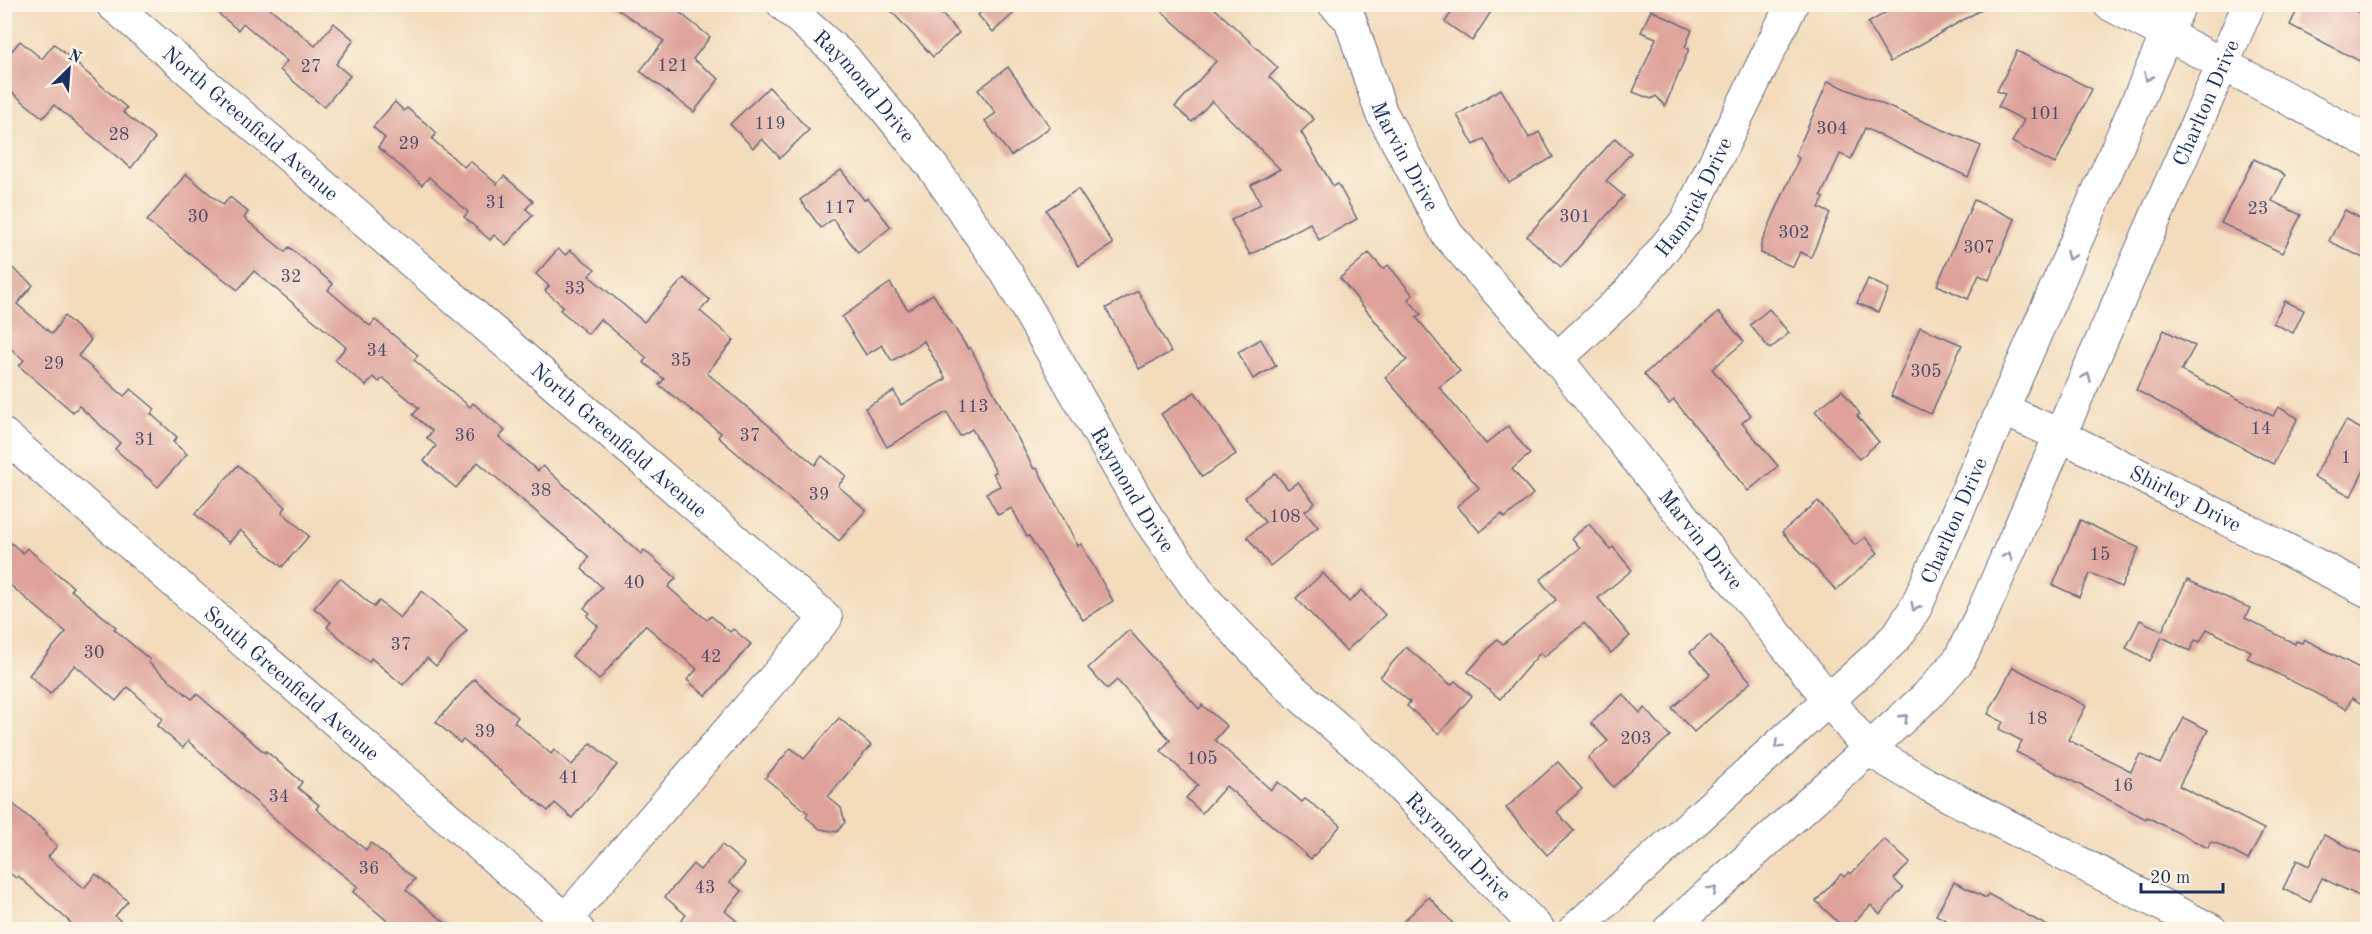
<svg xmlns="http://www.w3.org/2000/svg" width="2372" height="934" font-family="'Old Standard TT',serif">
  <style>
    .building { fill: #dea29a }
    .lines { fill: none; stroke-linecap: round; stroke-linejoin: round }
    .minor-casing { stroke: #676b7f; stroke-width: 34 }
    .minor { stroke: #fff; stroke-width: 32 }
    .oneway { stroke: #8d97ae }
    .labels { text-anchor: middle; stroke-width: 4.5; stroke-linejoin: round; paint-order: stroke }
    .number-label { font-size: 18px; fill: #4c4c6d }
    .street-label { font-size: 21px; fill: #1b2f5e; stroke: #fcf5e5 }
  </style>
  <rect width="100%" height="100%" fill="#fcf5e5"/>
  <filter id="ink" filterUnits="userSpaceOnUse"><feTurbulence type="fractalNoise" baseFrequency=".0167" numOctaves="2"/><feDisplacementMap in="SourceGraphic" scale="12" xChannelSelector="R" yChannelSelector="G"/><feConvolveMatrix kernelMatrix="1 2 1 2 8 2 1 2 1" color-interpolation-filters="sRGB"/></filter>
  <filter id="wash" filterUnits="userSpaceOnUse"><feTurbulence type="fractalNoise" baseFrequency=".008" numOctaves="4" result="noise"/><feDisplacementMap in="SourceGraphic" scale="24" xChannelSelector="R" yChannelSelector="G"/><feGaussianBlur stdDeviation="1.35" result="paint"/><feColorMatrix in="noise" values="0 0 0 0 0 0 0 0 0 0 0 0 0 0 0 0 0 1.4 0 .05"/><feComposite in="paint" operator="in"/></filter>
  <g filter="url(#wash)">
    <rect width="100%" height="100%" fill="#f3dbbc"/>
    <g id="blocks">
      <g class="building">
        <polygon points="207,4 265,4 315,46 334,23 354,40 336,64 350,76 324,107 280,70 287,61 243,23 238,30"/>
        <polygon points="610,4 669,4 710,37 693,59 719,79 694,112 640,71 664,41"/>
        <polygon points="885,4 933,4 959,33 933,57"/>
        <polygon points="990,4 1024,4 993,32 978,15"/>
        <polygon points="1154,4 1210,4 1278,68 1269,77 1314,119 1301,132 1333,186 1338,184 1357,219 1319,240 1310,223 1250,255 1231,220 1261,204 1251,185 1280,169 1212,101 1192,122 1175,107 1216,61"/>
        <polygon points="1457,4 1496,4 1472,41 1445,22"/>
        <polygon points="1900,4 1991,4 1890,62 1868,23"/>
        <polygon points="2300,4 2343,4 2367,17 2367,65 2290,25"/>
        <polygon points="1651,10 1692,30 1685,47 1689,49 1665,106 1656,96 1651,99 1633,92 1656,38 1641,32"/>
        <polygon points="20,41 42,59 54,44 127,108 123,112 155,138 131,168 54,105 43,118 4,86 4,60"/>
        <polygon points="2017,51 2092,89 2055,164 2012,142 2024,120 1998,107 2005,94 1997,91"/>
        <polygon points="1008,67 1050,127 1011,156 985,121 996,113 978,90"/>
        <polygon points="1828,81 1981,146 1968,177 1865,128 1851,159 1840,154 1821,196 1824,198 1819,208 1830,213 1811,257 1800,252 1793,267 1761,253 1761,244 1799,158 1795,156"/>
        <polygon points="769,87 809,130 780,158 762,139 753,148 730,124"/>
        <polygon points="1501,89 1529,138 1539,132 1553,157 1509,183 1484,139 1474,145 1457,115"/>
        <polygon points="395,102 404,111 407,108 434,130 436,134 432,139 464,167 470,161 497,184 504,176 533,201 526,209 533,215 506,245 494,235 490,240 464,217 468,212 429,177 422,185 378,147 385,138 373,127"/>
        <polygon points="1615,138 1631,153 1606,181 1624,196 1561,267 1527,236"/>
        <polygon points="2254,159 2285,175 2272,201 2301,215 2282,253 2221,223"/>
        <polygon points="841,170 864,200 868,198 891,227 858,253 833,219 821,228 800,200"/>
        <polygon points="186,174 223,205 230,197 248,212 244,218 285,252 289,247 333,284 328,290 370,326 375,320 418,355 414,360 470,407 473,403 505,431 499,437 538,471 543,466 641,554 644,550 676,578 668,587 707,620 711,616 730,632 733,629 751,644 706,696 687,680 697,669 645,625 599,680 572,656 598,626 587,616 590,613 584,608 602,587 582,569 589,557 478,462 456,488 424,461 436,446 427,438 432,431 413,415 419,408 383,378 379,382 373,377 366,386 335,360 346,347 254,271 238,290 147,221"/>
        <polygon points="1078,189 1113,244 1079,266 1046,210"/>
        <polygon points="1974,200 2015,219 1989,280 1979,275 1968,299 1937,285"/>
        <polygon points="2345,210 2367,222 2367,260 2329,241"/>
        <polygon points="558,249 566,255 570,250 595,269 589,276 644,322 684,278 710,300 700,311 734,340 707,373 815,465 822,456 846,476 838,486 866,510 839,541 718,437 721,433 659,385 664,379 643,362 647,358 600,319 588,334 560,310 563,306 545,291 549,286 536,274"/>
        <polygon points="1369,253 1383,269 1388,265 1413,295 1408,299 1421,314 1416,317 1460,371 1439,387 1486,444 1508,426 1530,454 1512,469 1533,494 1505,518 1502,514 1480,532 1457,506 1479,488 1385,377 1407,360 1340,278"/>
        <polygon points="4,261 33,285 17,304 52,334 64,316 91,340 78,356 124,396 131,389 155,409 151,414 177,437 173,442 187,454 158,487 115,449 120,443 79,406 73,412 19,366 24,360 4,343"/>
        <polygon points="1868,279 1889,289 1878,312 1857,303"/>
        <polygon points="890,283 908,310 933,294 968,349 970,347 1034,469 1037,468 1078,546 1081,544 1113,601 1083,620 1029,536 1027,537 1012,508 998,515 986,493 1000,486 993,473 996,472 972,429 960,436 947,412 887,447 865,408 894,391 901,405 946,379 924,341 892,361 882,345 866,355 842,317"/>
        <polygon points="1138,291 1171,352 1139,369 1106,308"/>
        <polygon points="2285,301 2304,310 2293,333 2273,323"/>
        <polygon points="1769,309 1789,333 1770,349 1750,325"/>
        <polygon points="1719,312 1744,342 1712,369 1751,415 1742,423 1778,466 1748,491 1674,400 1669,404 1644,374"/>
        <polygon points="1920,327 1962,345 1931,414 1891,396"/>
        <polygon points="2164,330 2195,346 2181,371 2273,416 2278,407 2298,418 2273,464 2136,390"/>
        <polygon points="1261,339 1276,366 1253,379 1238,352"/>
        <polygon points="1842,390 1860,414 1857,416 1879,442 1859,459 1815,411"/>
        <polygon points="1195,392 1236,454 1202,477 1161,414"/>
        <polygon points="2346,421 2367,432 2367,464 2351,496 2314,477"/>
        <polygon points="238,465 286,507 282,512 309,536 282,567 240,530 229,543 195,514"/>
        <polygon points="1275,473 1288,489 1298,482 1315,503 1305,511 1318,527 1270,566 1247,537 1265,522 1245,497"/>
        <polygon points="1818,501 1855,545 1865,537 1878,553 1836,590 1782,532"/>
        <polygon points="2080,520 2139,548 2121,587 2093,574 2090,574 2079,597 2053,585"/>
        <polygon points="1589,524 1610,549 1613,547 1632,570 1598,598 1630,636 1611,653 1584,623 1544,657 1540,653 1500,699 1468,672 1497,639 1503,644 1556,600 1540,580 1580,548 1572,538"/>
        <polygon points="4,537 23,553 27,548 73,587 71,590 116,627 114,629 150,660 149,663 192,699 197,694 265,753 266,751 302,782 298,788 319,805 316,809 366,850 371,843 415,879 406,890 454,930 398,930 353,892 358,887 293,835 188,741 183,748 157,726 163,719 128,687 116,701 75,665 50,694 29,675 66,632 4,580"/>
        <polygon points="1323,573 1349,602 1362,590 1385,615 1346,651 1296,598"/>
        <polygon points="340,578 374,607 379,601 400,618 422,591 467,630 436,666 427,658 403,685 371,658 369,662 327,627 331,622 314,608"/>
        <polygon points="2187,580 2250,608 2245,618 2295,644 2296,641 2302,643 2304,639 2367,672 2367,707 2352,698 2346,709 2247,658 2251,651 2207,629 2200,642 2195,640 2190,651 2162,637 2150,661 2126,648 2140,620 2162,631"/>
        <polygon points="1129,630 1199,709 1202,705 1227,726 1215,740 1271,790 1278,782 1302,802 1305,799 1341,825 1311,859 1226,786 1202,813 1186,798 1198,785 1161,751 1170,740 1117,680 1107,689 1088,668"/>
        <polygon points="1710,635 1751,682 1694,732 1672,708 1710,674 1690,652"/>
        <polygon points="1406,647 1451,685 1455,681 1472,696 1439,734 1407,706 1410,702 1380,677"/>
        <polygon points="2013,667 2086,706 2068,740 2131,771 2140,754 2160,764 2184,718 2208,730 2179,786 2264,829 2248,860 2216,843 2210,842 2208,848 2147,817 2146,819 2016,752 2022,741 1999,729 2003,722 1988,714"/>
        <polygon points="474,679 518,717 514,722 551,754 554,750 572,765 591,743 617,765 572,818 555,803 548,811 463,740 460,743 436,722"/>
        <polygon points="1623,694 1640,713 1645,708 1670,736 1613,787 1588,758 1608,741 1591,723"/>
        <polygon points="839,718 871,745 828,797 841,808 845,822 837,832 820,829 806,817 808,813 765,778 791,748 804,759"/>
        <polygon points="1558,762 1582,789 1557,812 1574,831 1547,855 1506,808"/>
        <polygon points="4,796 47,833 45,835 57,846 48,857 84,888 96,874 128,901 115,916 131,930 79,930 18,876 16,878 4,869"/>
        <polygon points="2324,835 2367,856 2367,879 2359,896 2322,878 2310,902 2283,889 2297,860 2309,866"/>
        <polygon points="1884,839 1910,863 1894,879 1903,888 1880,914 1871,905 1846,930 1816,901 1841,874 1844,877 1849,872 1851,874"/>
        <polygon points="722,845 745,864 730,882 742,891 725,911 747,930 674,930 686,915 665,897 693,864 700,870"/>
        <polygon points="1954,882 1986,898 1988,894 2055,930 1964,930 1936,915"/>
        <polygon points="1429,897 1459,930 1394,930"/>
      </g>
    </g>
  </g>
  <g filter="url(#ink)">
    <use href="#blocks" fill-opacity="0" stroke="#676b7f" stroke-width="1.5"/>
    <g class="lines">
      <defs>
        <g id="minor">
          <path id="s1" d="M112,4L826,618L566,919"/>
          <path id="s2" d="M783,4L845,59L932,166L1006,272L1147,517L1205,600L1290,687L1381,766L1539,930"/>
          <path id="s3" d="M1334,4L1350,19L1381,112L1447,234L1557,359L1869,750L1928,785L2211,930"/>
          <polyline points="2109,4 2368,141"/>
          <path id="s4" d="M1557,359L1627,294L1686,221L1792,4"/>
          <path id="s5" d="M2004,410L2062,436L2368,591"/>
          <path id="s6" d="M4,435L578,930"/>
          <path id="s7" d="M1574,930L1875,658L1898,635L1916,607L2180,4"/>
          <path id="s8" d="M1669,930L1927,696L1959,660L1984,609L2249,4"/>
        </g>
      </defs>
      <use href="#minor" class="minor-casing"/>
      <use href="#minor" class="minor"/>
    </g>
    <defs><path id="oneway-chevron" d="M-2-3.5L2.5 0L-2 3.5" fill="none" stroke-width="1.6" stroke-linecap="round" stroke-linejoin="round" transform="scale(1.5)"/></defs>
    <g class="oneway">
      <use href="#oneway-chevron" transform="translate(2148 77) rotate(114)"/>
      <use href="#oneway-chevron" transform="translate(2070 256) rotate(114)"/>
      <use href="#oneway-chevron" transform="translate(2087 377) rotate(-66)"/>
      <use href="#oneway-chevron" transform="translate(2008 556) rotate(-66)"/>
      <use href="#oneway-chevron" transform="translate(1915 607) rotate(116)"/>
      <use href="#oneway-chevron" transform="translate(1904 718) rotate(-43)"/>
      <use href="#oneway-chevron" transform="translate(1778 745) rotate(138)"/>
      <use href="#oneway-chevron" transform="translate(1713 890) rotate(-42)"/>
    </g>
  </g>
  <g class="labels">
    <g class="number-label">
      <text x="673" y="71">121</text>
      <text x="311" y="72">27</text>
      <text x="2045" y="119">101</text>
      <text x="770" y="129">119</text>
      <text x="1832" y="134">304</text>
      <text x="119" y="140">28</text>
      <text x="409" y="149">29</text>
      <text x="496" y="208">31</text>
      <text x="840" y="213">117</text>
      <text x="2258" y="214">23</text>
      <text x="198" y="222">30</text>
      <text x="1575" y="222">301</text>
      <text x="1794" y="238">302</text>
      <text x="1979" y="253">307</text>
      <text x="291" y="282">32</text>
      <text x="575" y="294">33</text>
      <text x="377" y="356">34</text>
      <text x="681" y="366">35</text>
      <text x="54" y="369">29</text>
      <text x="1926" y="377">305</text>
      <text x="973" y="412">113</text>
      <text x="2261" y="434">14</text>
      <text x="465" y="441">36</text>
      <text x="750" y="441">37</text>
      <text x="145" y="445">31</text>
      <text x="2346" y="463">1</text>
      <text x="541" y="496">38</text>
      <text x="819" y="500">39</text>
      <text x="1285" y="522">108</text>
      <text x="2100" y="560">15</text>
      <text x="634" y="588">40</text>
      <text x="401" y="650">37</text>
      <text x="94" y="658">30</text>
      <text x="711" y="662">42</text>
      <text x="2037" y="724">18</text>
      <text x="485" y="737">39</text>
      <text x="1636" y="744">203</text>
      <text x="1202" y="764">105</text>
      <text x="569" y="783">41</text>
      <text x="2123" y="791">16</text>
      <text x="279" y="802">34</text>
      <text x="369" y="874">36</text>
      <text x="705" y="893">43</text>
    </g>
    <g class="street-label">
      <text dy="7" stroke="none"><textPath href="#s2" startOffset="116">Raymond Drive</textPath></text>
      <text dy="7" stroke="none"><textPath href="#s8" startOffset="1006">Charlton Drive</textPath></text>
      <text dy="7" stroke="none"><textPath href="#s1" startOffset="183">North Greenfield Avenue</textPath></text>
      <text dy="7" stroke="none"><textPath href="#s3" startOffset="170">Marvin Drive</textPath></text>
      <text dy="7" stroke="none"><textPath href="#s4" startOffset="214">Hamrick Drive</textPath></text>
      <text dy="7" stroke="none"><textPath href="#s1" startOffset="669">North Greenfield Avenue</textPath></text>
      <text dy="7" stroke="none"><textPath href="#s2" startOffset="602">Raymond Drive</textPath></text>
      <text dy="7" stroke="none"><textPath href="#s5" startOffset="202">Shirley Drive</textPath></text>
      <text dy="7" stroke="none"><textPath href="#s7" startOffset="566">Charlton Drive</textPath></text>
      <text dy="7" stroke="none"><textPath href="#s3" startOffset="656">Marvin Drive</textPath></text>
      <text dy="7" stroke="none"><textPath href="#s6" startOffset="380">South Greenfield Avenue</textPath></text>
      <text dy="7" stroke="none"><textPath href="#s2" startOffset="1088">Raymond Drive</textPath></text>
    </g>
  </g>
  <rect width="2372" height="934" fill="none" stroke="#fcf5e5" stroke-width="24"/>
  <g transform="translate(69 69) rotate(25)" stroke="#fcf5e5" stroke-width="4.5" paint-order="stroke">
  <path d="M0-4.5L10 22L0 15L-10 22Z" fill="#1b2f5e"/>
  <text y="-9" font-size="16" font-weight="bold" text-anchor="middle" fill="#1b2f5e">N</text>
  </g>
  <path d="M2141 883v9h82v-9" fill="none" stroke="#1b2f5e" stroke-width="3"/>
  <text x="2150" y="883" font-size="18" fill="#1b2f5e" stroke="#fcf5e5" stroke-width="4.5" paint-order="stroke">20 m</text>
</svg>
